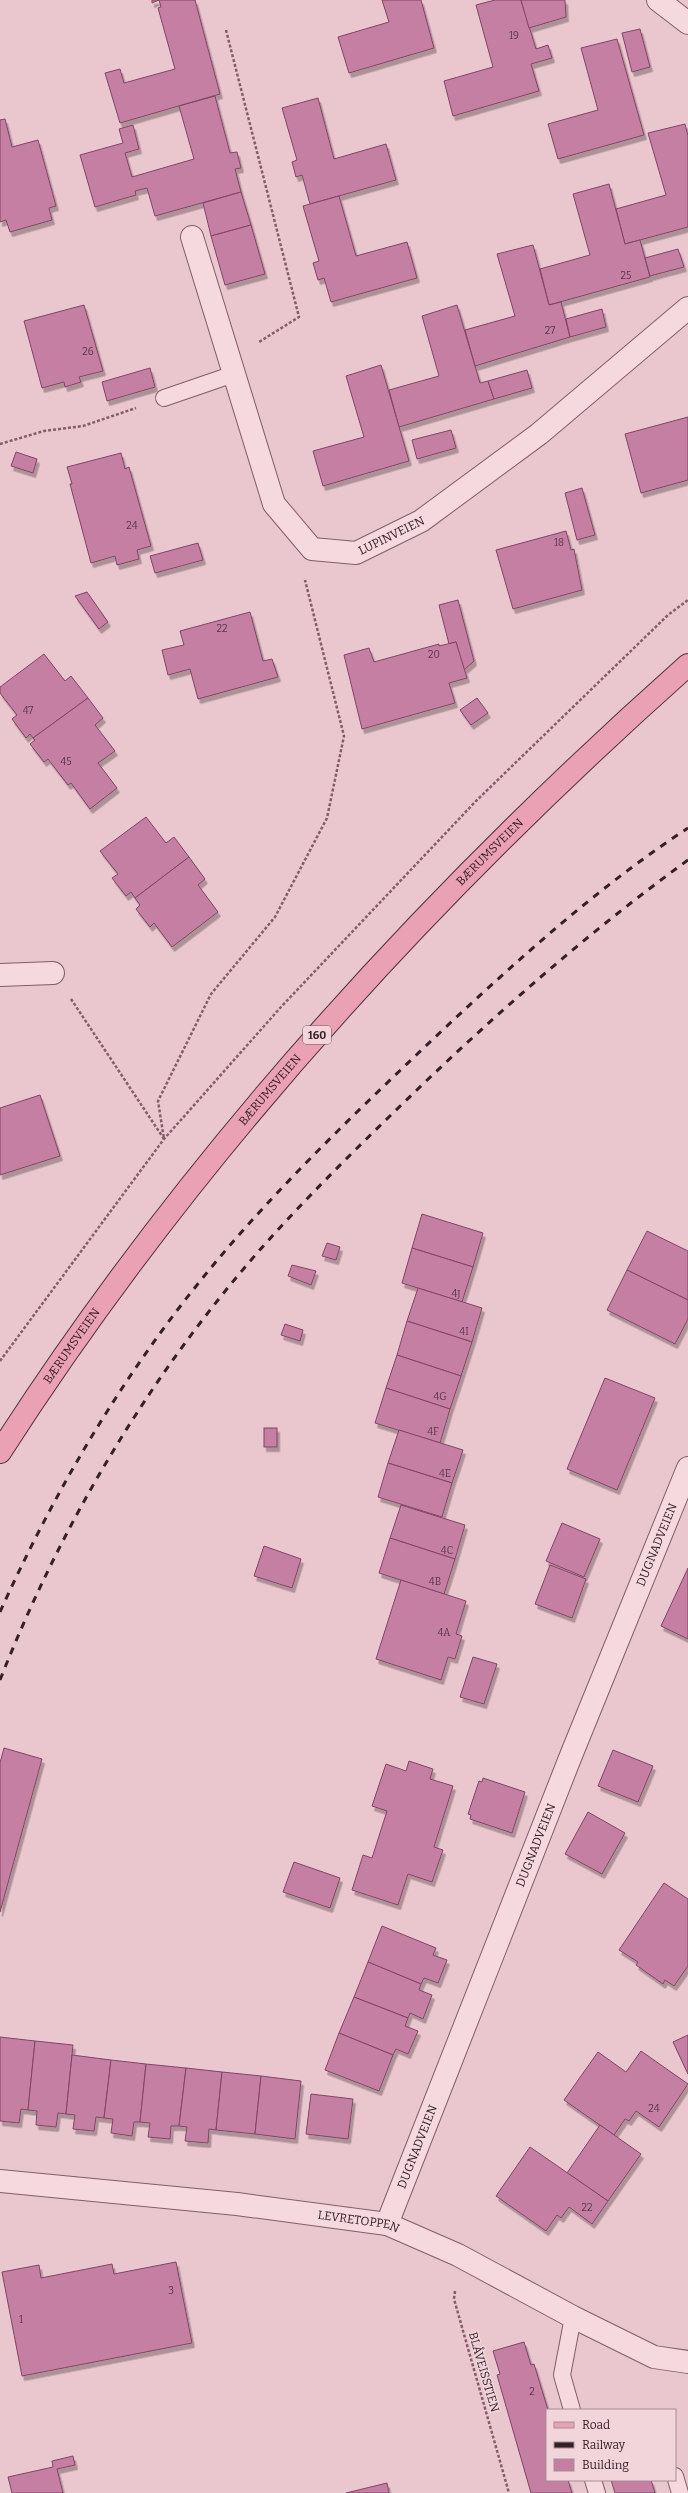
<svg xmlns="http://www.w3.org/2000/svg" width="688" height="2493" font-family="Bitter,serif">
  <style>
    .building { fill: #c57fa3; stroke: #814565; filter: url(#shadow) }
    .lines { fill: none; stroke-linecap: round; stroke-linejoin: round }
    .service-casing { stroke: #845d6d; stroke-width: 18 }
    .minor-casing { stroke: #845d6d; stroke-width: 24 }
    .primary-casing { stroke: #523140; stroke-width: 24 }
    .path { stroke: #845d6d; stroke-width: 2.5; stroke-dasharray: 3 2; stroke-linecap: butt }
    .service { stroke: #f6d8df; stroke-width: 16 }
    .minor { stroke: #f6d8df; stroke-width: 22 }
    .primary { stroke: #eaa1b3; stroke-width: 22 }
    .rail { stroke: #352029; stroke-width: 3; stroke-dasharray: 7 7; stroke-linecap: butt }
    .labels { text-anchor: middle; stroke-width: 3; stroke-linejoin: round; paint-order: stroke }
    .number-label { font-size: 10px; fill: #593848 }
    .shield { fill: #f2d5db; stroke: #6e565e; stroke-width: 1 }
    .shield-label { font-size: 11px; font-weight: bold; fill: #352029 }
    .street-label { font-size: 12px; fill: #352029; stroke: #f2d5db }
  </style>
  <defs>
    <filter id="shadow"><feDropShadow dx="2.5" dy="4.5" stdDeviation="0" flood-color="#0004"/></filter>
  </defs>
  <rect width="100%" height="100%" fill="#eac6ce"/>
  <g class="building">
    <polygon points="152,0 195,0 220,94 120,123 105,73 120,69 124,83 175,69 158,8 161,7 159,0 152,3"/>
    <polygon points="382,0 421,0 434,48 349,73 338,37 389,22"/>
    <polygon points="495,0 521,0 536,49 548,45 552,58 531,64 539,91 453,116 444,81 493,67 476,5"/>
    <polygon points="521,0 565,0 566,17 529,28"/>
    <polygon points="640,29 650,67 632,72 622,33"/>
    <polygon points="617,39 644,135 558,159 548,124 598,110 581,48"/>
    <polygon points="215,96 230,153 237,152 241,168 235,169 241,192 155,216 147,188 135,191 136,195 95,207 80,155 123,143 119,129 133,125 139,149 125,153 132,177 194,159 179,106"/>
    <polygon points="318,98 334,159 386,144 396,180 310,204 302,175 296,177 292,162 297,160 282,108"/>
    <polygon points="5,119 12,147 38,140 56,206 49,208 52,220 10,232 6,220 0,222 0,120"/>
    <polygon points="685,124 688,136 688,227 625,244 616,209 666,195 648,133"/>
    <polygon points="609,184 625,244 640,240 650,277 549,305 540,269 590,255 573,194"/>
    <polygon points="241,192 251,225 211,236 203,203"/>
    <polygon points="339,196 356,256 407,242 417,278 331,302 324,278 318,280 313,263 319,261 303,206"/>
    <polygon points="251,225 265,274 225,285 211,236"/>
    <polygon points="533,245 549,305 561,302 570,337 475,366 465,330 515,316 497,254"/>
    <polygon points="678,249 684,267 650,276 645,258"/>
    <polygon points="84,305 103,371 79,377 81,382 65,387 64,382 42,388 24,321"/>
    <polygon points="457,305 480,383 488,381 494,399 399,427 389,390 439,376 422,316"/>
    <polygon points="602,309 606,327 570,337 566,319"/>
    <polygon points="381,365 409,461 323,486 313,451 364,437 346,376"/>
    <polygon points="150,368 155,387 107,401 102,382"/>
    <polygon points="527,370 532,388 494,399 488,381"/>
    <polygon points="688,417 688,480 641,493 625,434"/>
    <polygon points="451,430 456,448 417,459 412,440"/>
    <polygon points="16,452 37,459 33,473 11,466"/>
    <polygon points="121,453 125,469 129,467 151,546 137,550 139,559 117,565 115,556 91,563 70,484 72,484 67,467"/>
    <polygon points="582,488 595,535 577,540 565,493"/>
    <polygon points="566,531 571,550 574,549 582,590 513,609 496,550"/>
    <polygon points="198,543 203,560 155,573 150,556"/>
    <polygon points="87,592 108,622 99,629 75,596"/>
    <polygon points="458,600 474,661 464,670 456,642 449,644 439,605"/>
    <polygon points="250,612 263,661 272,659 278,677 198,699 190,669 168,675 162,650 184,645 180,631"/>
    <polygon points="456,642 467,678 449,683 455,703 362,729 344,655 369,648 374,662 439,644 439,646"/>
    <polygon points="44,654 65,681 71,676 88,698 33,738 30,734 26,738 12,719 17,715 0,693 0,687"/>
    <polygon points="88,698 103,718 95,725 115,751 98,763 117,788 90,809 71,783 68,785 48,759 44,762 30,744 35,740 33,738"/>
    <polygon points="477,698 488,713 471,725 460,710"/>
    <polygon points="146,817 166,843 174,837 189,857 135,898 131,892 126,896 112,878 118,874 100,851"/>
    <polygon points="189,857 205,879 198,885 218,912 172,947 154,923 150,927 136,909 140,905 135,898"/>
    <polygon points="40,1095 60,1156 0,1175 0,1108"/>
    <polygon points="422,1214 483,1233 473,1267 412,1248"/>
    <polygon points="647,1231 688,1251 688,1300 627,1270"/>
    <polygon points="327,1243 340,1247 336,1260 322,1256"/>
    <polygon points="412,1248 473,1267 462,1302 402,1283"/>
    <polygon points="292,1265 316,1271 311,1285 288,1276"/>
    <polygon points="627,1270 688,1300 688,1319 675,1344 607,1310"/>
    <polygon points="418,1288 482,1308 472,1342 407,1321"/>
    <polygon points="407,1321 472,1342 461,1376 397,1355"/>
    <polygon points="285,1324 303,1330 300,1341 281,1335"/>
    <polygon points="397,1355 461,1376 450,1409 386,1388"/>
    <polygon points="605,1378 655,1398 617,1490 567,1469"/>
    <polygon points="386,1388 450,1409 440,1443 375,1423"/>
    <rect x="264" y="1428" width="13" height="19"/>
    <polygon points="399,1430 463,1450 452,1483 388,1463"/>
    <polygon points="388,1463 452,1483 442,1517 378,1497"/>
    <polygon points="401,1505 465,1525 455,1559 390,1538"/>
    <polygon points="562,1523 600,1539 584,1577 546,1561"/>
    <polygon points="390,1538 455,1559 444,1594 379,1573"/>
    <polygon points="264,1546 301,1559 292,1588 254,1576"/>
    <polygon points="550,1565 586,1579 572,1618 535,1604"/>
    <polygon points="688,1568 688,1639 661,1626"/>
    <polygon points="401,1580 466,1601 456,1634 462,1636 455,1659 448,1657 441,1680 376,1659"/>
    <polygon points="473,1657 497,1664 484,1704 460,1697"/>
    <polygon points="4,1748 42,1759 0,1912 0,1763"/>
    <polygon points="613,1750 653,1766 638,1802 598,1786"/>
    <polygon points="409,1761 433,1769 430,1779 453,1786 434,1847 443,1850 432,1882 408,1874 398,1905 352,1890 363,1855 372,1858 387,1811 372,1806 386,1764 406,1771"/>
    <polygon points="483,1778 525,1792 512,1833 470,1819 471,1815 468,1814 479,1781 482,1782"/>
    <polygon points="588,1812 625,1833 602,1874 565,1854"/>
    <polygon points="294,1862 340,1878 330,1908 283,1892"/>
    <polygon points="664,1883 688,1899 688,1966 674,1986 665,1980 663,1984 636,1965 638,1962 619,1950"/>
    <polygon points="382,1926 436,1948 433,1955 447,1960 438,1983 424,1978 421,1984 368,1962"/>
    <polygon points="368,1962 421,1984 419,1990 432,1995 423,2019 410,2013 408,2018 354,1997"/>
    <polygon points="354,1997 408,2018 405,2026 418,2031 408,2054 396,2049 393,2055 339,2033"/>
    <polygon points="339,2033 393,2055 379,2091 325,2070"/>
    <polygon points="688,2035 688,2074 673,2042"/>
    <polygon points="0,2037 35,2041 28,2110 21,2109 19,2123 0,2121"/>
    <polygon points="35,2041 73,2045 66,2114 58,2113 56,2127 36,2125 37,2111 28,2110"/>
    <polygon points="641,2051 688,2084 659,2127 636,2111 629,2121 625,2119 614,2135 564,2100 598,2052 626,2072"/>
    <polygon points="72,2055 111,2060 104,2118 96,2117 94,2131 73,2129 75,2115 66,2114"/>
    <polygon points="111,2060 146,2064 140,2122 134,2122 132,2136 111,2133 113,2119 104,2118"/>
    <polygon points="146,2064 186,2068 179,2126 171,2126 170,2139 148,2137 150,2123 140,2122"/>
    <polygon points="186,2068 222,2072 216,2130 209,2129 208,2143 185,2141 187,2127 179,2126"/>
    <polygon points="222,2072 261,2076 255,2134 216,2130"/>
    <polygon points="261,2076 301,2081 295,2139 255,2134"/>
    <polygon points="311,2094 353,2099 348,2139 306,2134"/>
    <polygon points="600,2125 641,2154 608,2201 567,2173"/>
    <polygon points="530,2147 608,2201 592,2224 569,2207 561,2218 557,2215 546,2231 496,2196"/>
    <polygon points="176,2262 192,2343 22,2376 2,2272 39,2265 41,2278 112,2264 114,2274"/>
    <polygon points="524,2342 531,2365 534,2364 548,2410 547,2480 568,2480 572,2493 531,2493 497,2375 500,2374 493,2351"/>
    <polygon points="73,2456 75,2465 57,2469 63,2493 12,2493 8,2477 53,2467 52,2461"/>
    <polygon points="611,2480 651,2480 655,2493 615,2493"/>
    <polygon points="387,2483 389,2493 346,2493"/>
  </g>
  <g class="lines">
    <defs>
      <g id="service">
        <polyline points="164,398 234,374"/>
        <polyline points="572,2410 562,2375 573,2317"/>
        <polyline points="675,2476 680,2493"/>
        <polyline points="593,2480 597,2493"/>
      </g>
      <g id="minor">
        <polyline points="658,0 688,23"/>
        <path id="s1" d="M192,237L274,504L312,549L356,553L421,521L539,434L688,308"/>
        <polyline points="0,975 53,973"/>
        <path id="s2" d="M0,2181L237,2204L387,2224L458,2255L573,2317L654,2357L688,2362"/>
        <path id="s3" d="M387,2224L570,1758L688,1468"/>
      </g>
      <g id="primary">
        <path id="s4" d="M0,1452C189,1158 427,897 688,665"/>
      </g>
    </defs>
    <use href="#service" class="service-casing"/>
    <use href="#minor" class="minor-casing"/>
    <use href="#primary" class="primary-casing"/>
    <g class="path">
      <polyline points="226,30 299,317 259,342"/>
      <polyline points="0,444 44,431 83,426 136,408"/>
      <polyline points="71,999 164,1139 158,1101 211,994 275,917 327,818 344,736 305,580"/>
      <polyline points="0,1361 164,1139 281,1007 476,801 668,615 688,600"/>
      <polyline points="455,2291 454,2299 509,2493"/>
    </g>
    <use href="#service" class="service"/>
    <use href="#minor" class="minor"/>
    <use href="#primary" class="primary"/>
    <g class="rail">
      <path d="M0,1612C51,1499 115,1388 193,1290C264,1200 348,1120 431,1041C512,965 595,889 688,828"/>
      <path d="M0,1680C61,1525 148,1378 258,1252C309,1194 366,1139 422,1085C507,1004 593,929 688,860"/>
    </g>
  </g>
  <g class="labels">
    <g class="number-label">
      <text x="514" y="39">19</text>
      <text x="626" y="279">25</text>
      <text x="550" y="334">27</text>
      <text x="88" y="355">26</text>
      <text x="132" y="529">24</text>
      <text x="559" y="546">18</text>
      <text x="222" y="632">22</text>
      <text x="434" y="658">20</text>
      <text x="28" y="714">47</text>
      <text x="66" y="765">45</text>
      <text x="456" y="1297">4J</text>
      <text x="464" y="1335">4I</text>
      <text x="440" y="1400">4G</text>
      <text x="433" y="1435">4F</text>
      <text x="445" y="1477">4E</text>
      <text x="447" y="1554">4C</text>
      <text x="435" y="1585">4B</text>
      <text x="444" y="1636">4A</text>
      <text x="654" y="2112">24</text>
      <text x="587" y="2211">22</text>
      <text x="171" y="2294">3</text>
      <text x="21" y="2323">1</text>
      <text x="532" y="2395">2</text>
    </g>
    <rect class="shield" x="303" y="1026" width="28" height="18" rx="3"/>
    <g class="shield-label">
      <text x="317" y="1039">160</text>
    </g>
    <g class="street-label">
      <text dy="4" stroke="none"><textPath href="#s1" startOffset="422">LUPINVEIEN</textPath></text>
      <text dy="4" stroke="none"><textPath href="#s4" startOffset="776">BÆRUMSVEIEN</textPath></text>
      <text dy="4" stroke="none"><textPath href="#s4" startOffset="452">BÆRUMSVEIEN</textPath></text>
      <text dy="4" stroke="none"><textPath href="#s4" startOffset="128">BÆRUMSVEIEN</textPath></text>
      <text dy="4" stroke="none"><textPath href="#s3" startOffset="731">DUGNADVEIEN</textPath></text>
      <text dy="4" stroke="none"><textPath href="#s3" startOffset="407">DUGNADVEIEN</textPath></text>
      <text dy="4" stroke="none"><textPath href="#s3" startOffset="83">DUGNADVEIEN</textPath></text>
      <text dy="4" stroke="none"><textPath href="#s2" startOffset="361">LEVRETOPPEN</textPath></text>
      <text transform="translate(484 2372) rotate(74)" y="4">BLÅVEISSTIEN</text>
    </g>
  </g>
  <rect x="546" y="2409" width="130" height="72" fill="#f2d5db" stroke="#a68d94"/>
  <rect x="554" y="2422" width="20" height="6" fill="#eaa1b3" stroke="#a68d94"/>
  <text x="582" y="2429" font-size="12" fill="#352029">Road</text>
  <rect x="554" y="2442" width="20" height="6" fill="#352029" stroke="#a68d94"/>
  <text x="582" y="2449" font-size="12" fill="#352029">Railway</text>
  <rect x="554" y="2459" width="20" height="12" fill="#c57fa3" stroke="#a68d94"/>
  <text x="582" y="2469" font-size="12" fill="#352029">Building</text>
</svg>
